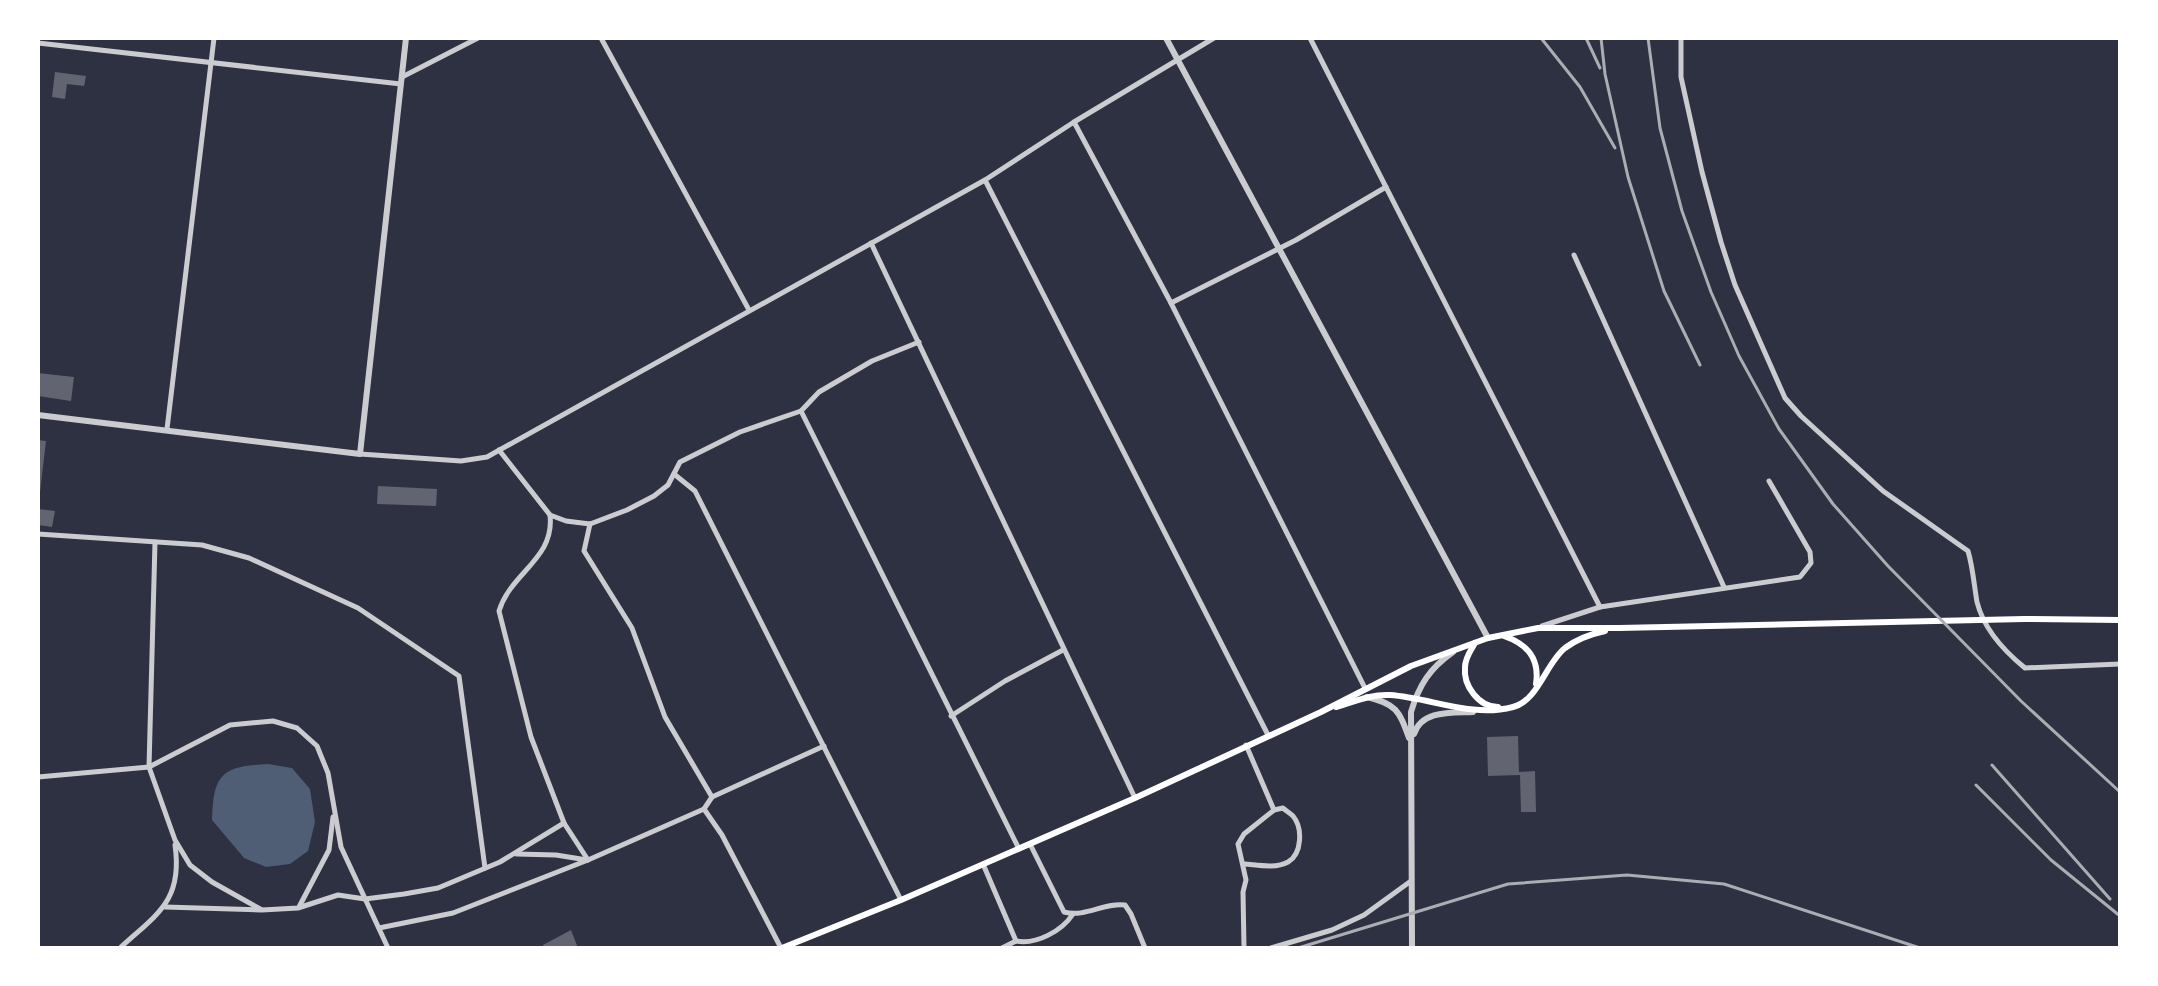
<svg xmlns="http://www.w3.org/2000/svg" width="2158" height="986" font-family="'Open Sans',sans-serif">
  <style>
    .water { fill: #4f5d75 }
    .building { fill: #626471 }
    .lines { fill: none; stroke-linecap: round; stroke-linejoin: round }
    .minor { stroke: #caccd0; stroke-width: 5 }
    .tertiary { stroke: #caccd0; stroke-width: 6 }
    .secondary { stroke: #fff; stroke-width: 6 }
    .rail { stroke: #abadb3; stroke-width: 3 }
  </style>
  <rect width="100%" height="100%" fill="#2d3142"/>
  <path class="water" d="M268,764L292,768L310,789L315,822L308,851L290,864L266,867L244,858L212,820C213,774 222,766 268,764Z"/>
  <g class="building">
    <polygon points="55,72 86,76 84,86 67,84 65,99 52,97"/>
    <polygon points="38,373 74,377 71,401 38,396"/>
    <polygon points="38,440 46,441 40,492 38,492"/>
    <polygon points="378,486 437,489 436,506 377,504"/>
    <polygon points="38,509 55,511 52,527 38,525"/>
    <polygon points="1518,736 1519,772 1535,771 1536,812 1521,812 1520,775 1488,776 1487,737"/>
    <polygon points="571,930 578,948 544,948 543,945"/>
  </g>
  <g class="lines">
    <g class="minor">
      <polyline points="601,38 749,310"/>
      <polyline points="1310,38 1600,607"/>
      <path d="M1681,38V77L1702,172L1721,242L1735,285L1785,398L1801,416L1883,491L1968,551C1973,568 1974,585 1977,602C1984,630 2004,651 2025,668L2120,664"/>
      <polyline points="38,43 401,84"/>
      <polyline points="402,77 478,38"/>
      <polyline points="1074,122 1171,303 1365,688"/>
      <polyline points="985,180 1268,735"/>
      <polyline points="871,243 1135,798"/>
      <polyline points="1574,255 1724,587"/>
      <polyline points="1171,303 1296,240 1386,187"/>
      <polyline points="801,411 1019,849"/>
      <polyline points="167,429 214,38"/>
      <polyline points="499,450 550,515 566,521 590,524"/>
      <polyline points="360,454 461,461 487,457 985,180 1074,122 1214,38"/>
      <polyline points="674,474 695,491 901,900"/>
      <path d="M550,515C555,559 511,572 499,611L531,737L564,823L588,860"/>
      <polyline points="590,524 627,510 654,496 668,485 680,462 740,432 801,411 819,392 872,361 919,342"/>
      <polyline points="590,524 584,551 632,628 665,717 712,797"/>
      <polyline points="38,534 202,545 249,558 358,608 459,676 485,868"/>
      <polyline points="155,542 149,767 175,840 190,865 212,882 262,910 298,908 338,895 365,899 404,894 438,888 500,862 564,823"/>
      <polyline points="1542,626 1600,607 1800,577 1811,563 1810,552 1769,481"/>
      <polyline points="951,716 1005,681 1063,650"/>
      <polyline points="38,777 149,767 230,725 273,721 297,728 317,746 328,773 341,847 388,948"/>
      <polyline points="704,809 722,835 781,948"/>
      <path d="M1030,844L1064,912C1085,918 1105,902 1125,905L1131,914L1145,948"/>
      <polyline points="517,854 556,855 587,860"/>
      <polyline points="983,864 1016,941 1002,948"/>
      <path d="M1244,864C1258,865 1275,869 1288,862C1302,854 1303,828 1293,816C1290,813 1286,811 1283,808L1274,810"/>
      <polyline points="165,907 260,910"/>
      <polyline points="299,907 329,850 333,817"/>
      <polyline points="379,928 453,913 588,860 704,809 712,797 824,746"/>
      <path d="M1016,941C1036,945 1062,931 1073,914"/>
      <path d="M120,948C157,914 183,901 175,845"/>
      <polyline points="1244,948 1243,892 1246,880 1238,844 1244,834 1274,810 1246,745"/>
      <polyline points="1271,948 1332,930 1364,915 1411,881"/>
    </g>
    <g class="tertiary">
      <polyline points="1166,38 1488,638"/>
      <polyline points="38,415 360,454 406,38"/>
      <path d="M1367,697C1397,704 1399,711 1409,738"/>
      <path d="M1414,734C1422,710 1451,713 1473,712"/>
      <path d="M1412,948L1411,712C1419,685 1430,668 1453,652"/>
    </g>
    <g class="secondary">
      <path d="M1504,636C1527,644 1540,658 1536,684"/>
      <path d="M1475,643C1471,650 1465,658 1465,667C1463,686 1479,707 1498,707"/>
      <path d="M1336,707C1353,702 1371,694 1390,695C1432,698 1471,718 1513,707C1538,701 1546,663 1565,648C1577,639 1591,634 1605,631"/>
      <polyline points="782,948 901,900 1135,798 1321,712 1411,666 1488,638 1538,628 1619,628 2024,619 2120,620"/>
    </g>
    <g class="rail">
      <polyline points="1541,38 1580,87 1615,148"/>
      <polyline points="1586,38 1600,68"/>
      <polyline points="1601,38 1605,74 1628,177 1664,291 1700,365"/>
      <polyline points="1648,38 1660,128 1682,211 1711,292 1739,356 1779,429 1833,504 1888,566 2021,701 2120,792"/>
      <polyline points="1992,765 2110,899"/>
      <polyline points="1976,785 2051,860 2120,916"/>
      <polyline points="1298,948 1508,884 1627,875 1724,884 1920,948"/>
    </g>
  </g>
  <rect width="2158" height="986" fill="none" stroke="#ffffff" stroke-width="80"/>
</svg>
